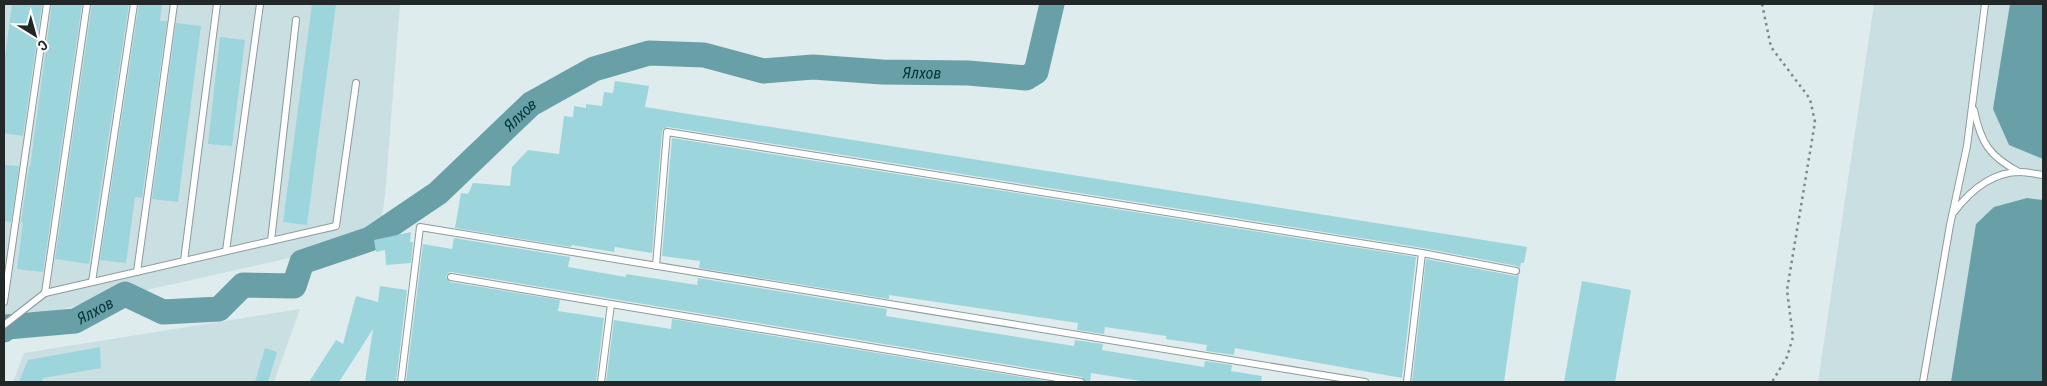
<svg xmlns="http://www.w3.org/2000/svg" width="2047" height="386" font-family="'Roboto Condensed',sans-serif">
  <style>
    .built { fill: #cadfe2 }
    .water { fill: #699fa6 }
    .lines { fill: none; stroke-linecap: round; stroke-linejoin: round }
    .river { stroke: #699fa6; stroke-width: 25 }
    .building { fill: #9dd5dc }
    .lane-casing { stroke: #8f9a9c; stroke-width: 8 }
    .path { stroke: #7e8787; stroke-width: 2.5; stroke-dasharray: 2.5 4; stroke-linecap: butt }
    .lane { stroke: #fff; stroke-width: 6 }
    .labels { text-anchor: middle; stroke-width: 4; stroke-linejoin: round; paint-order: stroke }
    .water-label { font-size: 16px; font-style: italic; fill: #00343a; stroke: #fff }
  </style>
  <rect width="100%" height="100%" fill="#dfeced"/>
  <g class="built">
    <polygon points="4,4 400,4 385,196 379,238 4,322"/>
    <polygon points="1874,4 2043,4 2043,382 1818,382"/>
    <polygon points="300,309 274,382 13,382 24,353"/>
  </g>
  <g class="water">
    <polygon points="2010,4 2043,4 2043,159 2009,145 1993,109"/>
    <polygon points="2027,198 2043,200 2043,382 1951,382 1976,224 1994,207"/>
  </g>
  <g class="lines">
    <path class="river" id="s1" d="M4,330L7,327L75,321L125,294L163,312L219,309L243,285L294,286L302,262L370,239L438,193L531,104L594,69L649,53L704,55L763,71L813,67L882,72L968,73L1026,78L1036,72L1052,4"/>
  </g>
  <g class="building">
    <polygon points="12,4 42,4 23,136 4,133 4,64"/>
    <polygon points="52,4 82,4 43,272 17,269 23,223 21,222 29,167 30,167"/>
    <polygon points="92,4 129,4 89,264 55,259"/>
    <polygon points="139,4 162,4 160,21 167,21 142,198 135,197 126,263 100,260"/>
    <polygon points="312,4 336,4 307,225 283,222"/>
    <polygon points="176,23 201,26 178,202 152,199"/>
    <polygon points="220,37 245,40 232,146 208,144"/>
    <polygon points="615,81 649,86 645,107 1527,247 1524,263 1521,263 1520,268 1517,266 1423,248 668,127 663,129 662,132 652,253 615,247 614,252 572,245 571,247 455,228 461,193 468,194 473,183 510,186 512,167 528,150 559,154 564,116 573,117 574,106 586,108 586,104 602,106 604,92 613,93"/>
    <polygon points="672,138 1416,257 1402,378 1235,348 1234,355 1206,351 1207,345 1166,339 1166,336 1105,327 1104,334 1077,330 1078,323 889,295 889,299 699,268 700,261 662,256"/>
    <polygon points="4,165 19,166 11,222 4,221"/>
    <polygon points="411,232 410,242 413,242 411,263 386,265 385,250 376,252 374,240"/>
    <polygon points="454,238 570,257 568,267 626,277 626,274 697,285 698,278 887,309 886,316 1074,346 1075,340 1103,344 1102,350 1204,367 1205,361 1232,365 1231,371 1262,376 1261,382 1147,382 1091,373 1090,382 1086,382 1082,377 451,272 448,273 446,277 450,282 560,300 558,311 604,318 596,382 406,382 423,244 452,249"/>
    <polygon points="1426,259 1515,276 1519,275 1504,382 1412,382"/>
    <polygon points="1582,281 1631,290 1615,382 1564,382"/>
    <polygon points="380,286 407,290 396,382 365,382 373,329 339,382 309,382 336,340 343,344 356,296 378,302"/>
    <polygon points="672,319 1052,382 606,382 614,320 671,329"/>
    <polygon points="100,347 101,368 43,378 42,382 19,382 28,360"/>
    <polygon points="265,348 277,352 268,382 255,382"/>
  </g>
  <g class="lines">
    <defs>
      <g id="lane">
        <path d="M1974,110C1981,143 1989,156 2019,172"/>
        <path d="M1954,212C1970,191 1992,172 2020,172C2027,172 2036,174 2043,175"/>
        <polyline points="271,241 296,20"/>
        <polyline points="226,251 260,4"/>
        <polyline points="184,261 217,4"/>
        <polyline points="656,266 667,132 1422,253 1516,271"/>
        <polyline points="137,272 174,4"/>
        <polyline points="451,277 611,304 601,382"/>
        <polyline points="92,282 134,4"/>
        <polyline points="45,293 87,4"/>
        <polyline points="4,302 47,4"/>
        <polyline points="611,304 1081,382"/>
        <polyline points="4,325 45,293 336,226 356,83"/>
        <polyline points="401,382 420,227 1365,382"/>
        <polyline points="1407,382 1422,253"/>
        <polyline points="1923,382 1950,225 1967,146 1985,4"/>
      </g>
    </defs>
    <use href="#lane" class="lane-casing"/>
    <polyline class="path" points="1762,4 1771,47 1810,99 1815,122 1787,290 1793,337 1787,357 1772,382"/>
    <use href="#lane" class="lane"/>
  </g>
  <g class="labels">
    <g class="water-label">
      <text dy="6" stroke="none"><textPath href="#s1" startOffset="1025">Ялхов</textPath></text>
      <text dy="6" stroke="none"><textPath href="#s1" startOffset="605">Ялхов</textPath></text>
      <text dy="6" stroke="none"><textPath href="#s1" startOffset="95">Ялхов</textPath></text>
    </g>
  </g>
  <rect width="2047" height="386" fill="none" stroke="#222727" stroke-width="10"/>
  <g transform="translate(35 35) rotate(143)" stroke="#ffffff" stroke-width="4" paint-order="stroke">
  <path d="M0-4L9 19L0 12L-9 19Z" fill="#222727"/>
  <text y="-8" font-size="14" font-weight="bold" text-anchor="middle" fill="#222727">С</text>
  </g>
</svg>
